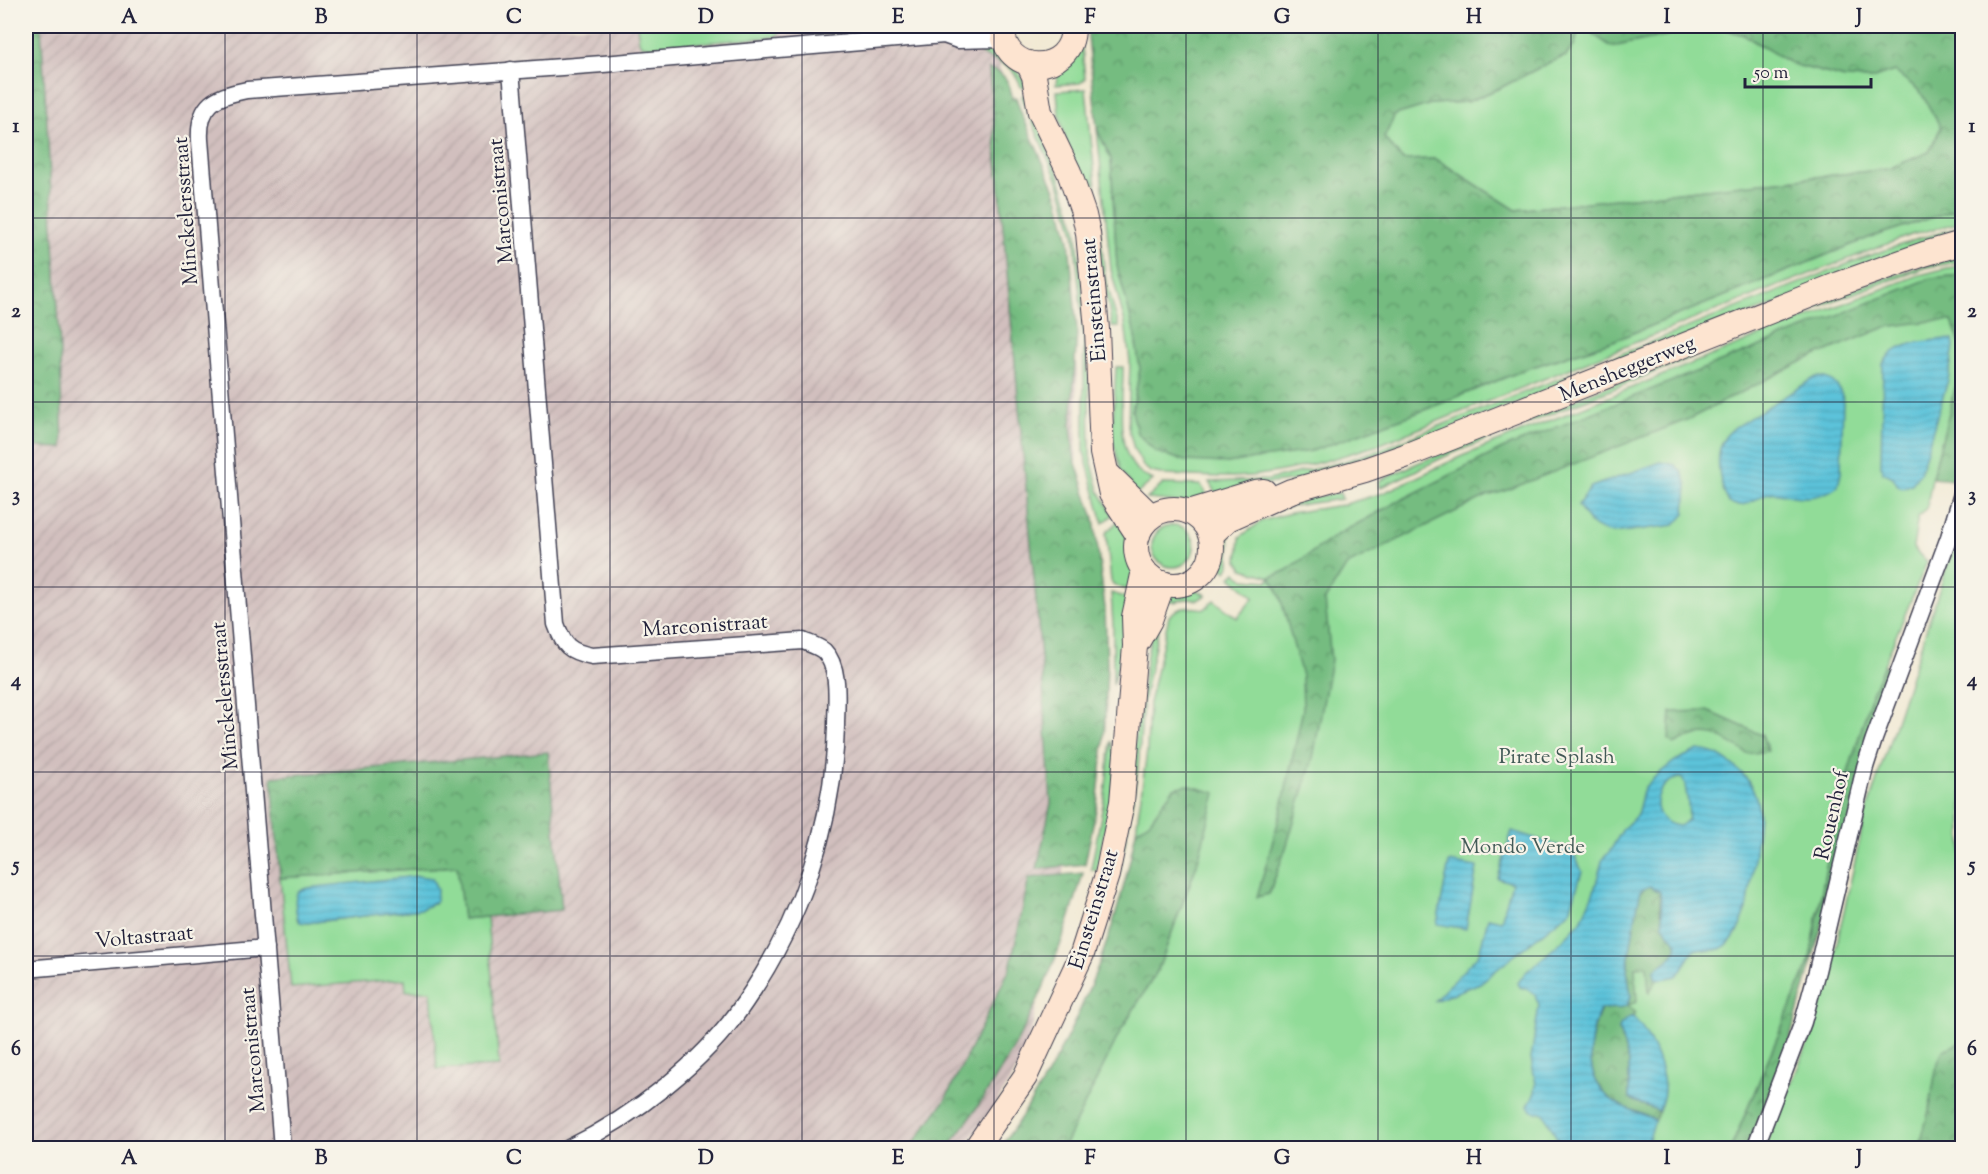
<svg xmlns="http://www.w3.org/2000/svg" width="1988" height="1174" font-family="'Sorts Mill Goudy',serif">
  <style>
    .industrial { fill: url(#industrial-furrows) }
    .green { fill: #91dc98; stroke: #5a7f6a; stroke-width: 1.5; fill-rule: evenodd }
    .forest { fill: url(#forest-crowns); stroke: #4b6f5e; stroke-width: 1.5 }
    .water { fill: url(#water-rules); stroke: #3f728a; stroke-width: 1.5; fill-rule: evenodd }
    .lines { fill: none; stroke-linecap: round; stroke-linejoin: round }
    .street-casing { stroke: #414052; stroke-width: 19 }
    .secondary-casing { stroke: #414052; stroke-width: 26 }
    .street { stroke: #fff; stroke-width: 16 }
    .secondary { stroke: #fde4d0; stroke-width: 24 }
    .grid { fill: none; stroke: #22223b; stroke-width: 1.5; stroke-opacity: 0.55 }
    .labels { text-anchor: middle; stroke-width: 4.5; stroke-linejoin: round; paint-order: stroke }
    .street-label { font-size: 21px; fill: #22223b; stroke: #f7f3e8 }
    .park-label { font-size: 21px; fill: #435a57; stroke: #f7f3e8 }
    .neatline { fill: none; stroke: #22223b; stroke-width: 2 }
    .grid-label { font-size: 20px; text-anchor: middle; font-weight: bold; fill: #22223b }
  </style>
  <defs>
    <pattern id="industrial-furrows" width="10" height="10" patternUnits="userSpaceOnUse" patternTransform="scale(1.5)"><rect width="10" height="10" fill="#d1bfbe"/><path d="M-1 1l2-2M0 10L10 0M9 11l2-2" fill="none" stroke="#b3a4a4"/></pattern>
    <pattern id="forest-crowns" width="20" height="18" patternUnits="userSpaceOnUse" patternTransform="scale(1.5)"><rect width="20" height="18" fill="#74bc80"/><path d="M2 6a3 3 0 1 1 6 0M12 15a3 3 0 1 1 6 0" fill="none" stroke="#5f986a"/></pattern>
    <pattern id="water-rules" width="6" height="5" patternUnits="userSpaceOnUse" patternTransform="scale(1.5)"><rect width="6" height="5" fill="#5cc3da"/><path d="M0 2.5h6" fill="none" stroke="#50a7bc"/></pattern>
  </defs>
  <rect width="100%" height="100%" fill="#f7f3e8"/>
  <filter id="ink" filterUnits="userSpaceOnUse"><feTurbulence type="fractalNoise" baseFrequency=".0167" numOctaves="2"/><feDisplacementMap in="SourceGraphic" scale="12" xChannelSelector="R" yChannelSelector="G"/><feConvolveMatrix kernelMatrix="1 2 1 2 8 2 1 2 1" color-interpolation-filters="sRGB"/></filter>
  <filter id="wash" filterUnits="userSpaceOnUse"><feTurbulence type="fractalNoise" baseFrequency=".008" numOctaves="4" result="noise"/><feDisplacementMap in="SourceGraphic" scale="24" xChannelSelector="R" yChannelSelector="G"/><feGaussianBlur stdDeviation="1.35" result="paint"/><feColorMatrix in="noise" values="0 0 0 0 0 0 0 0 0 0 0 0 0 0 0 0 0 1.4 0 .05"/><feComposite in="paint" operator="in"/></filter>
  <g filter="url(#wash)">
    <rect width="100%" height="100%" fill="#f1e8d1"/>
    <polygon class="industrial" points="26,26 996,26 1000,69 1055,191 1077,372 1076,513 1086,763 1027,1053 994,1107 964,1148 26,1148"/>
    <g class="green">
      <polygon points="637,26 783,26 780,33 775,37 651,47 641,45 639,41"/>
      <polygon points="803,26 913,26 815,35 806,32"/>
      <polygon points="1080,26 1085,79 1080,83 1056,85 1058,67"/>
      <polygon points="1579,26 1593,26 1593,34 1612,47 1691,30 1722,28 1744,35 1792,64 1845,78 1871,79 1894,71 1920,91 1941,127 1929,152 1888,169 1516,210 1436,159 1403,160 1384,138 1395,115 1431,104 1467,102 1502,87 1550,62 1566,56 1575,44"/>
      <path d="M987,45C1009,53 1017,69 1028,88L1021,87C1015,66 1000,63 982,55L979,46Z"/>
      <polygon points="1086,89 1105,277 1119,327 1112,327 1105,287 1059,115 1057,91"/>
      <polygon points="1027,94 1058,172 1076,228 1088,332 1090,456 1099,491 1113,515 1103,523 1084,452 1084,338 1074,233 1060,186 1023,101 1022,96"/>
      <path d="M1097,129L1111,159L1117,266L1134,330L1140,369L1132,411L1227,463L1279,455L1414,414L1529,368L1613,341L1871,237L1962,208V222L1911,235L1760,293L1378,445C1339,457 1299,470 1258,475C1228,479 1196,476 1166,475L1151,472L1143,466L1134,449L1128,427L1130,362L1125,323L1111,270Z"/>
      <polygon points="1962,227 1962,233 1412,443 1297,480 1249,486 1217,496 1209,482 1268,480 1342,462 1381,449 1865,257 1921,238"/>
      <polygon points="1962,253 1962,261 1928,267 1838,299 1446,456 1380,488 1379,481 1418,463 1831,296"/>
      <path d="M1962,266V275L1931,278V312L1962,324V363L1932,478L1927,507L1918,517L1913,548L1927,562L1873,691L1835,816L1810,960L1731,1148H1063L1122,1028L1158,970L1197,864L1164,801L1150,821L1136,831L1147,751L1149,703L1169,616C1179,605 1191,607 1205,609L1214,600L1237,618L1254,597L1231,577L1236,572L1244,579L1269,581L1270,577L1243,569L1238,561L1240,537L1262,521L1290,513L1342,505L1383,493L1462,456L1775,330L1916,276L1947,268Z"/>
      <path d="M1116,367H1123C1124,398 1112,450 1141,474C1144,476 1149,478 1153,480L1137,494L1121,471L1112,438Z"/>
      <polygon points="1163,484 1201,485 1210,500 1189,503 1147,499"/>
      <path d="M1340,493L1342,499C1307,504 1266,506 1238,529L1233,522L1307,498Z"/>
      <polygon points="1962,520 1962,1148 1764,1148 1814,1029 1836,947 1865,816"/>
      <polygon points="1118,521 1127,536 1129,557 1134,571 1128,590 1114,585 1111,581 1106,533"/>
      <circle cx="1173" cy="546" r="21"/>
      <path d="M1229,530L1230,565L1226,571C1212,560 1220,543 1229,530Z"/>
      <polygon points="1183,590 1197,590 1206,595 1198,600 1185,599 1174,602 1165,601 1172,594"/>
      <polygon points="1111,593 1129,598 1120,657 1113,685 1113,625"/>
      <polygon points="1161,616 1143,703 1138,769 1119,876 1116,875 1147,655 1153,628"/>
      <polygon points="1111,741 1116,757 1114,782 1097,871 1091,869 1105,794"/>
      <path d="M458,866L463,919L487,917L499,1066L437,1069L431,991H406L405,979L291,988L280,878ZM436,902L421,909L307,923L300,922L297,918Z"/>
    </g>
    <g class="forest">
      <polygon points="26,26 41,26 59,326 63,448 36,447 26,316"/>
      <path d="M1087,26H1579L1575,44L1566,56L1550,62L1502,87L1467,102L1431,104L1395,115L1384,138L1403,160L1436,159L1516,210L1888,169L1929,152L1941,128L1920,91L1894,71L1871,79L1845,78L1792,64L1744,35L1722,28L1691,30L1612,47L1593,34V26H1823C1853,36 1880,28 1911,26C1928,24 1946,25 1962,26V208L1871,237L1613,341L1529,368L1414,414L1312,451L1227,463L1185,461L1156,452L1137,433L1132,411L1140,369L1134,330L1117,266L1111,159L1097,129Z"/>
      <path d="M989,69C1005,72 1010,83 1012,98L1016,97L1020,110L1058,197L1069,240L1077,330L1071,426L1074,457L1094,518L1105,608L1107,665L1104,742L1097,805L1085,864L1037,869L1051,803L1041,657Z"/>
      <polygon points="1962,275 1962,361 1959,341 1952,321 1931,321 1886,327 1805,360 1689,419 1502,492 1487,496 1347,565 1325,600 1331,660 1313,758 1286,848 1269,894 1257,897 1281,812 1303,709 1302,676 1280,596 1271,577 1287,570 1335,536 1397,502 1502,449 1931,278"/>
      <polygon points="1962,363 1962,455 1953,480 1932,478"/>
      <polygon points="1884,665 1895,669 1785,1056 1747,1148 1731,1148 1810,960 1835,816 1873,691"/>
      <path d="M1708,711L1762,735L1768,751L1747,754C1721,735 1705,726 1674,744L1669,740L1671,712Z"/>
      <polygon points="548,752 562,910 463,919 457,866 280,878 272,777"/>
      <path d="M1187,785L1216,793L1197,864L1158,970L1122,1028L1063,1148H1000C1069,1052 1114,948 1136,831L1150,821L1174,788Z"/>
      <path d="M1083,873C1054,980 1014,1060 948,1148H910L945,1100L1010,968L1029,878Z"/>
      <path d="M1646,886H1652L1660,892V911L1677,943L1676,949L1667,963L1659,966L1655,977L1657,980L1649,992L1647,966L1635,967L1637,1002L1628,1005L1635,1012L1633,1017H1630L1619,1030L1629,1062V1099L1659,1111L1655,1120C1642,1113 1624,1109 1612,1100C1583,1078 1588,1039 1601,1009L1619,1008L1627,1005L1631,997L1627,970L1639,894Z"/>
      <path d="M1962,1042V1148H1920C1922,1134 1927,1120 1930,1106C1934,1086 1934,1068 1943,1050Z"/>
    </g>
    <g class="water">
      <path d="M1945,339L1953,340L1954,347L1948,380L1920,473L1912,484L1903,488L1898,486L1893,477L1883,472L1881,466L1883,364C1895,342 1922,342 1945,339Z"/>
      <path d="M1816,377C1832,377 1839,385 1843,399L1841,473L1838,486C1825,496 1810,499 1793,496C1785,495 1777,491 1769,493C1754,497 1746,510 1729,503C1720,486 1713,455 1725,437C1727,434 1732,430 1735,427Z"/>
      <path d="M1661,462L1675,465L1682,472L1687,485L1685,514L1675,525L1614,533C1593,530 1588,522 1578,505L1591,487Z"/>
      <path d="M1698,750C1721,751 1750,775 1756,797C1761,813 1758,827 1756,843C1753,869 1750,936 1720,949C1713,952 1705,950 1697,949L1693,951L1677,976L1657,980L1655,977L1654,971C1664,960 1675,961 1677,943L1666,930L1663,924L1660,892L1650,886L1641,890L1637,908L1627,970L1631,996L1627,1005L1619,1008L1600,1009C1588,1039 1583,1078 1612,1100C1624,1109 1642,1113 1655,1120L1646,1148H1562L1544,1113L1534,1112L1528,1106L1535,1092L1536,1084L1531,1059L1539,1005L1535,995L1527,989L1520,987L1518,983L1525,973L1561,942L1581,921L1594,891L1603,858L1609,853L1623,829L1637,815L1644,788L1657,775L1675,761ZM1679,778L1683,779C1686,787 1690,812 1688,820L1679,826C1648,822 1651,784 1679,778Z"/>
      <polygon points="1512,831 1572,850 1582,871 1570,911 1480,983 1434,1001 1479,954 1488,918 1501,921 1512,883 1498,878"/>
      <polygon points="1449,862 1477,867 1466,929 1437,924"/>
      <path d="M417,876L432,878L437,890L436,902L421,909L307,923L300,922C296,917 293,898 298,892C300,890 305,889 307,888Z"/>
      <path d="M1630,1017H1633C1649,1032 1663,1065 1664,1087C1665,1095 1661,1104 1659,1111L1629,1099V1062L1619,1030L1620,1025Z"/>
    </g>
  </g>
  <g filter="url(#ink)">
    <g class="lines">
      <defs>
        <g id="street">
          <polyline points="944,35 957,26 970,26"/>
          <path d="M511,70L556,624C564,646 568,651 592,656L803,641C810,644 818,646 824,651C841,668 836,704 836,726C834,824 801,921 745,1002C705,1062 633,1117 569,1148"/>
          <polyline points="26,969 266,948"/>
          <path d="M282,1148L200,140C198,104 215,96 247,90L603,64L944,35L958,40L993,39L1005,42"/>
          <polyline points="1755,1148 1803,1022 1817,971 1865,767 1874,739 1949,537 1962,494"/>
        </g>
        <g id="secondary">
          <path d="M1003,26C1000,76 1074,78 1073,26"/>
          <polyline points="1028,63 1034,76 1040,112 1069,172 1084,215 1088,233 1097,329 1102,453 1111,494 1138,535"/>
          <polyline points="1110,476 1151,516"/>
          <circle cx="1174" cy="547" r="38"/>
          <polyline points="1189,512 1255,492 1264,491"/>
          <polyline points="1211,535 1228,519 1291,491 1365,470 1405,456 1839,284 1924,254 1962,243"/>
          <polyline points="1138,641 1150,620 1163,583"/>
          <polyline points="976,1148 1025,1077 1082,954 1107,875 1122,802 1135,646 1134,617 1144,570"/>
        </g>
      </defs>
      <use href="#street" class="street-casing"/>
      <use href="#secondary" class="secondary-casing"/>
      <use href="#street" class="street"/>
      <use href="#secondary" class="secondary"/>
    </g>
  </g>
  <path class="grid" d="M225,26V1148M417,26V1148M610,26V1148M802,26V1148M994,26V1148M1186,26V1148M1378,26V1148M1571,26V1148M1763,26V1148M26,218H1962M26,402H1962M26,587H1962M26,772H1962M26,956H1962"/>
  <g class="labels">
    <g class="street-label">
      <text transform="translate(500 201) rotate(-95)" y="7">Marconistraat</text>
      <text transform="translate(185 211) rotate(-94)" y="7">Minckelersstraat</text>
      <text transform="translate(1093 300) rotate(-95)" y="7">Einsteinstraat</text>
      <text transform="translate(1627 368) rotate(-22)" y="7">Mensheggerweg</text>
      <text transform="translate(705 625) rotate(-4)" y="7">Marconistraat</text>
      <text transform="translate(224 696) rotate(-95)" y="7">Minckelersstraat</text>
      <text transform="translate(1831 815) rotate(-77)" y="7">Rouenhof</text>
      <text transform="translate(1093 909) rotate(-73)" y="7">Einsteinstraat</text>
      <text transform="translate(144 936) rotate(-5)" y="7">Voltastraat</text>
      <text transform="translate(252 1050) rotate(-95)" y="7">Marconistraat</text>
    </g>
    <g class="park-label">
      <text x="1557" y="763">Pirate Splash</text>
      <text x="1523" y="853">Mondo Verde</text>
    </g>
  </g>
  <rect width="1988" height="1174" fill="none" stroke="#f7f3e8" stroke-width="66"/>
  <path d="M1745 78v9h126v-9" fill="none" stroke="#22223b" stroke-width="3"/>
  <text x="1754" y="78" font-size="18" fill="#22223b" stroke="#f7f3e8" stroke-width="4.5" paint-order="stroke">50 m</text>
  <rect x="33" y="33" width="1922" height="1108" class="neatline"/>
  <g class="grid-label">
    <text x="129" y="23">A</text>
    <text x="321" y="23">B</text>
    <text x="514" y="23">C</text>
    <text x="706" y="23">D</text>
    <text x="898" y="23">E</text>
    <text x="1090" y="23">F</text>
    <text x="1282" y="23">G</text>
    <text x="1474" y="23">H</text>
    <text x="1667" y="23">I</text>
    <text x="1859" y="23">J</text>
    <text x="16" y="132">1</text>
    <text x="1972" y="132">1</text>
    <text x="16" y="317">2</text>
    <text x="1972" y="317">2</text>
    <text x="16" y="501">3</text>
    <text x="1972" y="501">3</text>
    <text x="16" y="686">4</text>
    <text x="1972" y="686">4</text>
    <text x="16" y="871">5</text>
    <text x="1972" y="871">5</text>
    <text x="16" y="1055">6</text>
    <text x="1972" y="1055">6</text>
    <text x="129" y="1164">A</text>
    <text x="321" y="1164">B</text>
    <text x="514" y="1164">C</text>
    <text x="706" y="1164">D</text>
    <text x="898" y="1164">E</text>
    <text x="1090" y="1164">F</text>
    <text x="1282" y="1164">G</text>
    <text x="1474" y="1164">H</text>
    <text x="1667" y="1164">I</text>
    <text x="1859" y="1164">J</text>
  </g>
</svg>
